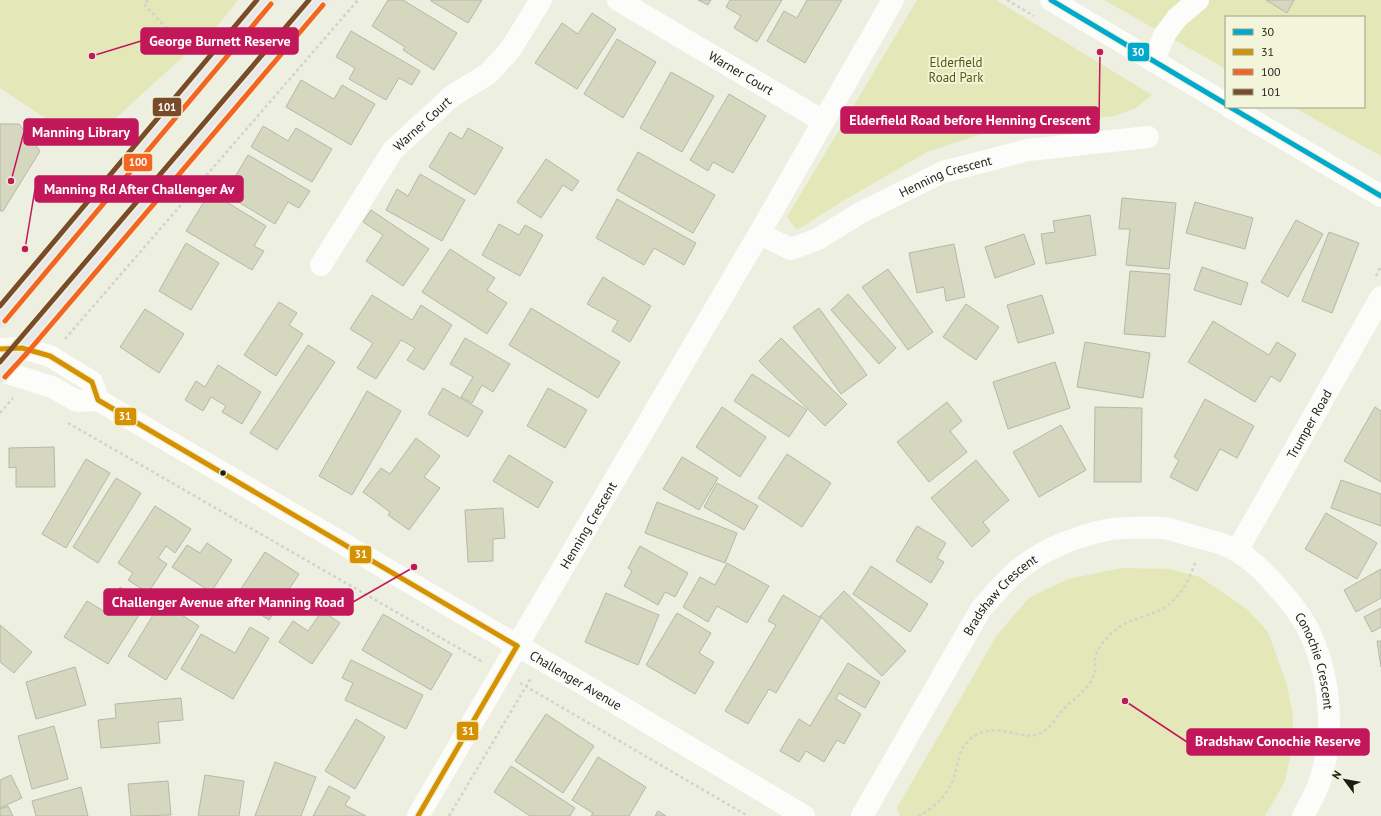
<svg xmlns="http://www.w3.org/2000/svg" width="1381" height="816" font-family="'PT Sans',sans-serif">
  <style>
    .green { fill: #e4e8b8 }
    .building { fill: #d5d7be; stroke: #b5b7ab }
    .lines { fill: none; stroke-linecap: round; stroke-linejoin: round }
    .path { stroke: #d2d2ce; stroke-width: 2.5; stroke-dasharray: 3 3; stroke-linecap: butt }
    .minor { stroke: #fcfdfa; stroke-width: 22 }
    .major { stroke: #e8e7ea; stroke-width: 22 }
    .bus-1-casing { stroke: #f2f5da; stroke-width: 8 }
    .bus-2-casing { stroke: #f2f5da; stroke-width: 8 }
    .bus-3-casing { stroke: #f2f5da; stroke-width: 8 }
    .bus-4-casing { stroke: #f2f5da; stroke-width: 8 }
    .bus-1 { stroke: #00a9ce; stroke-width: 5 }
    .bus-2 { stroke: #d69103; stroke-width: 5 }
    .bus-3 { stroke: #f26522; stroke-width: 5 }
    .bus-4 { stroke: #7a4b2a; stroke-width: 5 }
    .bus-dot { fill: #1c1d13; stroke: #f2f5da; stroke-width: 1.5 }
    .labels { text-anchor: middle; stroke-width: 4; stroke-linejoin: round; paint-order: stroke }
    .park-label { font-size: 13px; fill: #575912; stroke: #f2f5da }
    .street-label { font-size: 13px; fill: #1c1d13; stroke: #f2f5da }
    .leader { fill: none; stroke: #c2185b; stroke-width: 1.5 }
    .callout-dot { fill: #c2185b; stroke: #f2f5da; stroke-width: 1.5 }
    .callout { fill: #c2185b; stroke: #c2185b; stroke-width: 1.5 }
    .callout-label { font-size: 14px; text-anchor: middle; font-weight: bold; fill: #fff }
    .line-badge { stroke: #f2f5da; stroke-width: 1.5 }
    .badge-label { font-size: 11px; text-anchor: middle; font-weight: bold; fill: #fff }
  </style>
  <rect width="100%" height="100%" fill="#edefe0"/>
  <g class="green">
    <polygon points="0,0 238,0 219,24 86,145 0,88"/>
    <polygon points="917,0 996,0 1152,95 1134,109 1114,116 993,130 927,152 843,201 797,230 787,217"/>
    <polygon points="1104,0 1381,0 1381,156 1293,107 1364,107 1364,17 1226,17 1226,69"/>
    <polygon points="1122,568 1169,569 1200,577 1248,610 1268,632 1287,685 1293,717 1292,748 1285,781 1265,816 900,816 897,808 997,635 1030,597 1068,579"/>
  </g>
  <g class="building">
    <polygon points="388,0 403,0 457,33 434,70 403,50 405,47 372,26"/>
    <polygon points="431,0 482,0 468,23 431,1"/>
    <polygon points="698,0 711,0 708,5"/>
    <polygon points="730,0 782,0 757,42 734,28 741,16 726,7"/>
    <polygon points="807,0 842,0 805,63 767,41 784,11 797,18"/>
    <polygon points="1266,0 1294,0 1287,13"/>
    <polygon points="592,13 616,29 577,89 535,63 562,23 578,34"/>
    <polygon points="351,31 420,71 412,85 399,78 386,100 349,79 355,68 336,57"/>
    <polygon points="617,39 656,62 623,118 584,94"/>
    <polygon points="671,72 714,96 682,152 640,128"/>
    <polygon points="301,80 334,99 342,85 375,104 351,145 286,107"/>
    <polygon points="729,94 766,116 733,173 713,162 708,171 690,160"/>
    <polygon points="0,124 19,124 40,151 3,211 0,211"/>
    <polygon points="263,126 288,141 296,128 332,149 312,182 251,147"/>
    <polygon points="468,128 503,148 475,195 429,167 450,132 462,139"/>
    <polygon points="638,152 715,195 693,233 617,190"/>
    <polygon points="248,155 310,191 299,208 288,202 275,224 225,194"/>
    <polygon points="546,159 579,181 572,191 563,185 541,218 517,202"/>
    <polygon points="420,174 465,200 442,241 386,210 397,189 408,196"/>
    <polygon points="210,192 266,226 254,246 264,251 252,270 186,231"/>
    <polygon points="1122,198 1176,203 1169,269 1126,265 1130,229 1119,229"/>
    <polygon points="617,199 696,243 684,265 654,248 644,265 596,238"/>
    <polygon points="1195,202 1253,218 1245,249 1186,233"/>
    <polygon points="371,210 429,249 403,286 366,261 383,235 363,222"/>
    <polygon points="1090,215 1096,255 1046,264 1041,234 1055,232 1053,221"/>
    <polygon points="1296,220 1323,234 1288,297 1261,282"/>
    <polygon points="499,224 519,235 525,225 543,235 520,276 482,255"/>
    <polygon points="1329,232 1359,243 1332,313 1302,301"/>
    <polygon points="1024,234 1035,264 995,278 985,247"/>
    <polygon points="186,243 219,263 191,310 159,291"/>
    <polygon points="954,244 965,297 946,301 944,287 917,293 909,253"/>
    <polygon points="450,249 495,278 487,290 507,303 487,334 422,292"/>
    <polygon points="1202,267 1248,283 1241,305 1194,290"/>
    <polygon points="888,269 933,332 908,350 862,287"/>
    <polygon points="1130,271 1170,274 1165,337 1124,334"/>
    <polygon points="603,277 651,306 630,342 612,331 618,321 587,304"/>
    <polygon points="848,294 896,348 879,364 831,310"/>
    <polygon points="372,295 412,320 421,305 452,325 424,370 407,360 415,348 401,340 376,379 357,368 373,343 350,329"/>
    <polygon points="1042,295 1054,333 1018,343 1007,305"/>
    <polygon points="279,302 297,313 289,325 303,334 276,376 244,355"/>
    <polygon points="966,304 999,327 976,360 943,337"/>
    <polygon points="531,308 620,362 598,398 509,345"/>
    <polygon points="819,308 867,375 841,394 793,327"/>
    <polygon points="145,309 184,334 159,373 120,347"/>
    <polygon points="1213,321 1269,355 1277,342 1296,354 1280,382 1271,376 1255,402 1188,362"/>
    <polygon points="465,338 510,364 493,392 482,385 472,403 461,397 473,377 450,364"/>
    <polygon points="781,338 847,404 825,426 759,361"/>
    <polygon points="1085,342 1150,353 1143,398 1077,387"/>
    <polygon points="308,345 335,362 277,450 250,433"/>
    <polygon points="1055,362 1070,408 1008,429 993,382"/>
    <polygon points="218,365 261,392 242,424 222,412 226,406 211,397 203,411 185,400 196,381 205,387"/>
    <polygon points="752,374 807,410 789,437 734,401"/>
    <polygon points="443,388 483,411 468,437 428,414"/>
    <polygon points="548,388 587,410 565,448 527,426"/>
    <polygon points="367,391 401,411 352,495 319,476"/>
    <polygon points="1205,399 1254,426 1237,458 1220,449 1197,491 1170,477 1179,460 1174,457"/>
    <polygon points="947,402 962,421 950,431 967,452 929,482 897,442"/>
    <polygon points="722,407 766,437 740,477 696,447"/>
    <polygon points="1095,407 1142,408 1141,482 1094,482"/>
    <polygon points="1375,407 1381,411 1381,482 1344,461"/>
    <polygon points="1061,425 1086,470 1039,497 1013,452"/>
    <polygon points="416,438 440,456 424,477 440,488 409,530 388,515 390,512 363,492 381,468 390,474"/>
    <polygon points="54,447 55,487 16,487 16,467 9,468 9,448"/>
    <polygon points="787,454 831,483 802,527 758,498"/>
    <polygon points="509,455 553,482 538,508 493,481"/>
    <polygon points="682,457 718,478 699,510 663,489"/>
    <polygon points="86,459 110,473 66,548 42,534"/>
    <polygon points="976,460 1009,500 983,522 990,531 972,547 931,498"/>
    <polygon points="116,478 141,493 98,563 73,547"/>
    <polygon points="1341,480 1381,494 1381,526 1331,508"/>
    <polygon points="717,483 758,506 744,530 704,507"/>
    <polygon points="657,502 737,533 725,563 645,533"/>
    <polygon points="155,506 191,529 175,553 166,546 158,558 167,564 148,593 128,580 133,573 118,563"/>
    <polygon points="503,508 505,538 493,539 493,561 468,562 465,510"/>
    <polygon points="1326,513 1377,543 1357,579 1305,549"/>
    <polygon points="917,526 946,543 937,558 944,562 931,583 896,561"/>
    <polygon points="207,543 232,560 211,592 172,567 187,545 200,553"/>
    <polygon points="640,546 688,573 675,597 665,592 658,605 624,586 632,571 628,568"/>
    <polygon points="265,552 299,574 269,620 235,598"/>
    <polygon points="727,563 769,586 747,623 717,606 708,622 683,607 700,577 715,585"/>
    <polygon points="871,566 928,604 910,632 853,594"/>
    <polygon points="1381,569 1381,598 1356,612 1344,590"/>
    <polygon points="120,587 146,604 108,664 64,637 87,601 105,612"/>
    <polygon points="844,591 906,651 882,676 820,616"/>
    <polygon points="606,593 659,615 638,665 585,642"/>
    <polygon points="783,595 821,618 776,693 769,689 748,724 725,711 776,625 768,621"/>
    <polygon points="161,602 199,626 166,680 128,656"/>
    <polygon points="1381,608 1381,627 1372,632 1364,617"/>
    <polygon points="322,611 340,623 312,664 279,642 293,621 308,631"/>
    <polygon points="677,613 711,633 699,653 714,662 695,694 646,665"/>
    <polygon points="383,614 452,654 431,690 362,650"/>
    <polygon points="0,625 32,652 14,673 0,662"/>
    <polygon points="250,627 269,638 233,699 181,669 201,634 235,653"/>
    <polygon points="1377,641 1381,641 1381,667"/>
    <polygon points="351,660 423,695 406,729 345,700 353,683 342,678"/>
    <polygon points="848,663 880,682 865,708 839,693 836,699 861,714 844,744 837,740 824,762 806,751 799,762 780,751 799,719 810,726"/>
    <polygon points="75,667 86,705 36,719 26,682"/>
    <polygon points="181,698 183,720 158,722 160,743 101,748 98,720 116,718 115,704"/>
    <polygon points="546,714 594,746 563,793 515,761"/>
    <polygon points="356,719 385,737 355,789 325,771"/>
    <polygon points="54,726 68,779 32,789 18,736"/>
    <polygon points="598,757 646,787 629,816 591,816 593,813 572,800"/>
    <polygon points="275,762 316,777 301,816 255,816"/>
    <polygon points="511,766 575,808 570,816 530,816 494,792"/>
    <polygon points="11,775 22,798 0,808 0,780"/>
    <polygon points="205,775 244,781 239,816 198,816"/>
    <polygon points="168,781 171,815 131,816 128,784"/>
    <polygon points="329,786 350,797 345,805 366,816 313,816"/>
    <polygon points="81,787 88,816 36,816 32,801"/>
    <polygon points="8,806 13,816 0,816 0,809"/>
    <polygon points="658,811 666,816 655,816"/>
  </g>
  <g class="lines">
    <g class="path">
      <polyline points="148,0 144,4 176,38"/>
      <polyline points="1007,0 1034,16"/>
      <polyline points="1376,276 1381,266"/>
      <polyline points="65,339 358,0"/>
      <polyline points="0,413 13,398"/>
      <polyline points="68,423 483,662"/>
      <polyline points="520,683 748,816"/>
      <polyline points="449,816 531,678"/>
      <path d="M918,816C934,809 948,794 954,777C958,764 959,748 970,739C998,717 1021,745 1043,732C1051,727 1056,717 1063,710C1071,701 1082,694 1089,684C1091,682 1093,677 1094,674C1096,668 1095,664 1095,659C1096,651 1102,643 1107,638C1124,618 1141,620 1162,609C1180,599 1190,579 1196,560"/>
    </g>
    <g class="minor">
      <path id="s1" d="M618,0L823,121"/>
      <polyline points="1051,0 1226,104"/>
      <polyline points="1153,61 1165,34 1177,18 1198,0"/>
      <polyline points="1230,107 1381,196"/>
      <path id="s2" d="M759,234L791,249L818,239L860,213L943,172L1028,150L1148,137"/>
      <path id="s3" d="M321,265L393,150L452,96L488,74L510,50L541,0"/>
      <polyline points="0,349 22,348 50,356 92,382 98,400"/>
      <path id="s4" d="M1,371L52,387L77,401L98,400L612,701L804,816"/>
      <path id="s5" d="M1237,551L1381,297"/>
      <path id="s6" d="M418,816L517,646L759,234L893,0"/>
      <path id="s7" d="M862,816L981,609C993,596 1004,581 1018,570C1042,550 1075,537 1106,530C1120,527 1154,527 1169,529C1177,531 1185,534 1193,536C1207,540 1222,542 1235,550C1252,559 1266,574 1278,588C1289,600 1299,613 1307,627C1330,673 1336,731 1320,781C1316,793 1309,805 1303,816"/>
    </g>
    <g class="major">
      <polyline points="0,317 266,0"/>
      <polyline points="0,372 22,348 318,0"/>
    </g>
    <defs>
      <g id="bus-1">
        <polyline points="1051,0 1226,104"/>
        <polyline points="1230,107 1381,196"/>
      </g>
      <g id="bus-2">
        <polyline points="0,349 22,348 50,356 92,382 98,400 517,646"/>
        <polyline points="418,816 517,646"/>
      </g>
      <g id="bus-3">
        <polyline points="5,321 271,4"/>
        <polyline points="5,377 27,353 323,5"/>
      </g>
      <g id="bus-4">
        <polyline points="0,306 257,0"/>
        <polyline points="0,362 309,0"/>
      </g>
    </defs>
    <use href="#bus-1" class="bus-1-casing"/>
    <use href="#bus-2" class="bus-2-casing"/>
    <use href="#bus-3" class="bus-3-casing"/>
    <use href="#bus-4" class="bus-4-casing"/>
    <use href="#bus-1" class="bus-1"/>
    <use href="#bus-2" class="bus-2"/>
    <use href="#bus-3" class="bus-3"/>
    <use href="#bus-4" class="bus-4"/>
  </g>
  <circle class="bus-dot" cx="223" cy="473" r="3.5"/>
  <g class="labels">
    <g class="park-label">
      <text x="956" y="67">Elderfield<tspan x="956" dy="15">Road Park</tspan></text>
    </g>
    <g class="street-label">
      <text dy="5" stroke="none"><textPath href="#s1" startOffset="143">Warner Court</textPath></text>
      <text dy="5" stroke="none"><textPath href="#s3" startOffset="175">Warner Court</textPath></text>
      <text dy="5" stroke="none"><textPath href="#s2" startOffset="207">Henning Crescent</textPath></text>
      <text dy="5" stroke="none"><textPath href="#s5" startOffset="146">Trumper Road</textPath></text>
      <text dy="5" stroke="none"><textPath href="#s6" startOffset="337">Henning Crescent</textPath></text>
      <text dy="5" stroke="none"><textPath href="#s7" startOffset="262">Bradshaw Crescent</textPath></text>
      <text dy="5" stroke="none"><textPath href="#s7" startOffset="664">Conochie Crescent</textPath></text>
      <text dy="5" stroke="none"><textPath href="#s4" startOffset="657">Challenger Avenue</textPath></text>
    </g>
  </g>
  <path class="leader" d="M92 56L141 41M1100 52L1099 120M11 181L24 132M25 249L35 189M414 567L353 602M1125 701L1187 742"/>
  <g class="callout-dot">
    <circle cx="92" cy="56" r="4"/>
    <circle cx="1100" cy="52" r="4"/>
    <circle cx="11" cy="181" r="4"/>
    <circle cx="25" cy="249" r="4"/>
    <circle cx="414" cy="567" r="4"/>
    <circle cx="1125" cy="701" r="4"/>
  </g>
  <g class="callout">
    <rect x="141" y="28" width="157" height="26" rx="4"/>
    <rect x="841" y="107" width="258" height="26" rx="4"/>
    <rect x="24" y="119" width="114" height="26" rx="4"/>
    <rect x="35" y="176" width="208" height="26" rx="4"/>
    <rect x="104" y="589" width="249" height="26" rx="4"/>
    <rect x="1187" y="729" width="182" height="26" rx="4"/>
  </g>
  <g class="callout-label">
    <text x="220" y="46">George Burnett Reserve</text>
    <text x="970" y="125">Elderfield Road before Henning Crescent</text>
    <text x="81" y="137">Manning Library</text>
    <text x="139" y="194">Manning Rd After Challenger Av</text>
    <text x="228" y="607">Challenger Avenue after Manning Road</text>
    <text x="1278" y="746">Bradshaw Conochie Reserve</text>
  </g>
  <g class="line-badge">
    <rect x="1127" y="42" width="23" height="20" rx="4" fill="#00a9ce"/>
    <rect x="152" y="97" width="30" height="20" rx="4" fill="#7a4b2a"/>
    <rect x="123" y="153" width="30" height="19" rx="4" fill="#f26522"/>
    <rect x="114" y="407" width="23" height="19" rx="4" fill="#d69103"/>
    <rect x="349" y="545" width="23" height="19" rx="4" fill="#d69103"/>
    <rect x="456" y="721" width="23" height="20" rx="4" fill="#d69103"/>
  </g>
  <g class="badge-label">
    <text x="1138" y="56">30</text>
    <text x="167" y="111">101</text>
    <text x="138" y="166">100</text>
    <text x="125" y="420">31</text>
    <text x="361" y="558">31</text>
    <text x="468" y="735">31</text>
  </g>
  <rect x="1225" y="16" width="140" height="92" fill="#f2f5da" stroke="#9c9f8a"/>
  <rect x="1233" y="29" width="20" height="6" fill="#00a9ce" stroke="#9c9f8a"/>
  <text x="1261" y="36" font-size="12" fill="#1c1d13">30</text>
  <rect x="1233" y="49" width="20" height="6" fill="#d69103" stroke="#9c9f8a"/>
  <text x="1261" y="56" font-size="12" fill="#1c1d13">31</text>
  <rect x="1233" y="69" width="20" height="6" fill="#f26522" stroke="#9c9f8a"/>
  <text x="1261" y="76" font-size="12" fill="#1c1d13">100</text>
  <rect x="1233" y="89" width="20" height="6" fill="#7a4b2a" stroke="#9c9f8a"/>
  <text x="1261" y="96" font-size="12" fill="#1c1d13">101</text>
  <g transform="translate(1345 780) rotate(302)" stroke="#f2f5da" stroke-width="3" paint-order="stroke">
  <path d="M0-3L7 15L0 10L-7 15Z" fill="#1c1d13"/>
  <text y="-6" font-size="11" font-weight="bold" text-anchor="middle" fill="#1c1d13">N</text>
  </g>
</svg>
